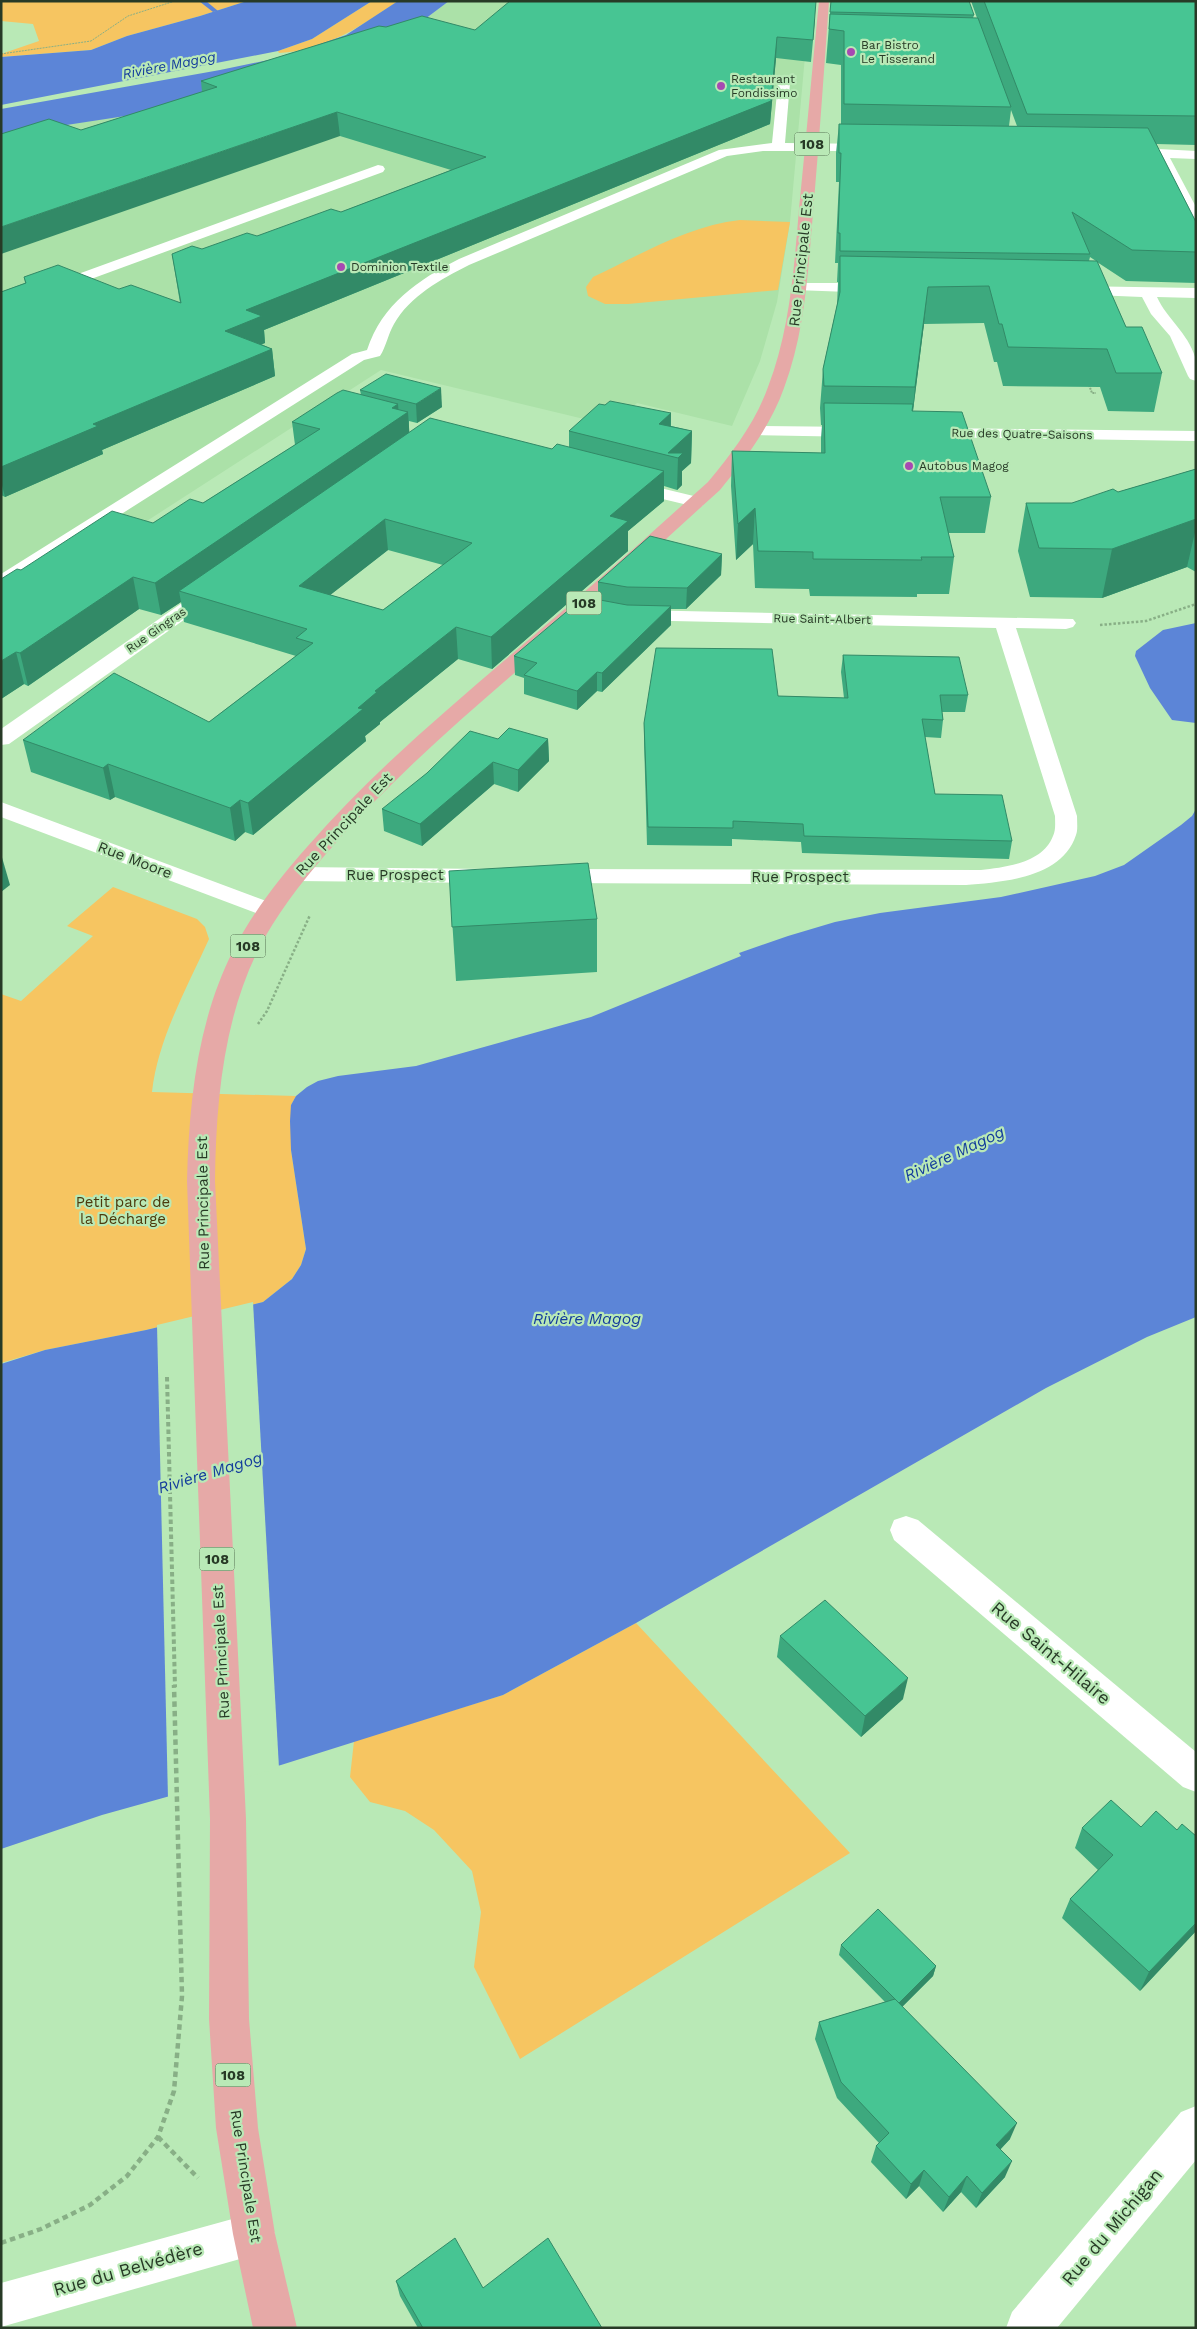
<svg xmlns="http://www.w3.org/2000/svg" width="1197" height="2329" font-family="'Work Sans',sans-serif">
  <style>
    .built { fill: #abe1a8 }
    .green { fill: #f6c561 }
    .water { fill: #5c85d7 }
    .pier { fill: #b9e9b6 }
    .lines { fill: none; stroke-linecap: round; stroke-linejoin: round }
    .stream { fill: #5c85d7; fill-rule: evenodd }
    .path-far4 { stroke: #88af86; stroke-width: 1; stroke-dasharray: 2 1; stroke-linecap: butt }
    .path-far3 { stroke: #88af86; stroke-width: 2; stroke-dasharray: 2 1; stroke-linecap: butt }
    .path-far2 { stroke: #88af86; stroke-width: 2.5; stroke-dasharray: 2.5 2; stroke-linecap: butt }
    .path-far1 { stroke: #88af86; stroke-width: 4; stroke-dasharray: 4.5 3; stroke-linecap: butt }
    .path { stroke: #88af86; stroke-width: 4.5; stroke-dasharray: 5.5 4; stroke-linecap: butt }
    .minor { fill: #fff; fill-rule: evenodd }
    .major { fill: #e6a9a7; fill-rule: evenodd }
    .wall { fill: #3da97e; fill-rule: evenodd }
    .shaded-wall { fill: #328a67 }
    .building { fill: #47c593; stroke: #328a67; fill-rule: evenodd }
    .poi-dot { fill: #a749b2; stroke: #b9e9b6; stroke-width: 2 }
    .labels { text-anchor: middle; stroke-width: 4.5; stroke-linejoin: round; paint-order: stroke }
    .far-poi-label { font-size: 12px; fill: #273a26; stroke: #b9e9b6; text-anchor: start }
    .far-street-label { font-size: 12px; fill: #273a26; stroke: #b9e9b6 }
    .far-water-label { font-size: 14px; font-style: italic; fill: #133c9c; stroke: #b9e9b6 }
    .shield { fill: #b9e9b6; stroke: #536e51; stroke-width: 1 }
    .shield-label { font-size: 14px; font-weight: bold; fill: #273a26 }
    .street-label { font-size: 15px; fill: #273a26; stroke: #b9e9b6 }
    .park-label { font-size: 15px; fill: #4d390c; stroke: #b9e9b6 }
    .water-label { font-size: 16px; font-style: italic; fill: #133c9c; stroke: #b9e9b6 }
    .near-street-label { font-size: 18px; fill: #273a26; stroke: #b9e9b6 }
  </style>
  <rect width="100%" height="100%" fill="#b9e9b6"/>
  <polygon class="built" points="449,1 810,1 790,222 777,302 760,361 732,426 637,403 609,425 381,370 1,615 1,135 112,117 417,25"/>
  <g class="green">
    <polygon points="1,1 247,1 200,16 127,36 91,50 1,57 1,54 39,41 33,24 1,21"/>
    <path d="M372,1H398C361,26 325,51 279,53L278,51L312,39Z"/>
    <path d="M740,220L790,222L778,290L628,304H605L588,296L586,287L593,277C640,255 687,226 740,220Z"/>
    <path d="M113,887L197,919L205,927L209,939C187,988 158,1038 152,1092L296,1096L291,1105V1150L306,1249L301,1265L292,1279L263,1302L146,1330L45,1350L1,1363V994L21,1001L93,936L67,926Z"/>
    <polygon points="636,1623 850,1853 520,2059 474,1967 481,1912 472,1871 434,1830 405,1811 370,1802 350,1777 354,1741 503,1695"/>
  </g>
  <g class="water">
    <polygon points="247,1 372,1 312,39 278,51 1,105 1,57 91,50 127,36 200,16"/>
    <polygon points="398,1 449,1 417,25 145,113 1,135 1,109 220,70 283,57 346,35"/>
    <polygon points="1196,623 1196,723 1172,720 1150,688 1135,656 1136,651 1163,630"/>
    <polygon points="1196,809 1196,1317 1147,1337 1046,1388 636,1623 503,1695 281,1765 102,1815 1,1849 1,1364 45,1350 146,1330 263,1302 292,1279 301,1265 306,1249 291,1150 290,1121 291,1105 296,1096 307,1087 318,1081 338,1076 416,1066 591,1017 741,956 739,953 788,936 835,922 880,913 1001,897 1095,876 1124,865 1181,825 1192,816"/>
  </g>
  <polygon class="pier" points="253,1302 279,1768 168,1799 157,1325"/>
  <g class="lines">
    <polygon class="stream" points="199,1 206,1 218,11 213,12"/>
    <polyline class="path-far4" points="1,54 91,41 128,16 175,1"/>
    <polyline class="path-far3" points="1089,385 1092,393 1096,393"/>
    <g class="path-far2">
      <polyline points="1100,625 1146,621 1196,604"/>
      <polyline points="258,1024 267,1011 310,915"/>
    </g>
    <polyline class="path-far1" points="167,1377 175,1687"/>
    <g class="path">
      <polyline points="158,2137 198,2178"/>
      <polyline points="1,2243 41,2229 90,2205 127,2176 158,2137 174,2091 182,1996 174,1685"/>
    </g>
    <g class="minor">
      <path d="M784,79L790,83L785,143L874,144L879,145L881,148L879,151H763L727,156L469,265C441,279 410,296 394,324C388,334 386,347 380,356L364,360L8,586L1,588V574L352,354L367,350C382,304 418,280 459,259L719,150L772,143L778,83Z"/>
      <polygon points="1122,147 1196,151 1196,159 1170,158 1196,207 1196,225 1189,221 1157,157 1117,154 1115,151 1117,148"/>
      <polygon points="378,165 383,166 385,169 383,172 1,312 1,302"/>
      <polygon points="800,283 876,283 884,288 876,293 795,290 793,287 795,284"/>
      <path d="M1074,286L1196,288V298L1157,297C1167,319 1188,333 1195,357C1197,364 1196,373 1196,381L1190,379L1188,376L1170,336L1151,314L1142,297L1069,294L1066,291L1069,288Z"/>
      <polygon points="758,426 859,427 865,428 868,432 865,436 859,437 752,435 749,431 752,427"/>
      <polygon points="932,428 1196,431 1196,441 926,437 923,433 926,429"/>
      <polygon points="627,480 702,498 705,502 702,506 696,507 621,489 618,485 621,481"/>
      <polygon points="212,585 219,587 222,591 219,595 9,744 1,745 1,729 205,587"/>
      <path d="M633,610L1073,619L1076,623L1073,627L1066,629L1016,628L1077,816C1077,822 1078,830 1076,835C1062,878 1004,882 966,885L553,883L545,881L541,876L545,871L553,869L981,870C1006,867 1043,863 1053,836C1056,830 1055,822 1055,816L996,628L626,620L623,616L626,612Z"/>
      <polygon points="1,802 277,905 281,910 277,915 269,917 261,915 1,817"/>
      <polygon points="297,867 487,869 495,871 499,876 495,881 487,883 297,881 289,879 285,874 289,869"/>
      <polygon points="906,1516 918,1520 1196,1752 1196,1792 1183,1787 894,1540 890,1530 894,1520"/>
      <polygon points="1196,2106 1196,2160 1057,2328 1006,2328 1012,2312 1181,2112"/>
      <polygon points="254,2213 269,2219 275,2234 269,2249 254,2255 1,2327 1,2283"/>
    </g>
    <path class="major" d="M819,1H829C824,72 819,142 813,213C808,271 805,332 784,388C770,427 746,458 720,490C660,544 601,599 540,651C465,715 390,780 325,855C300,884 276,915 258,950C223,1021 216,1103 215,1181L246,1819L249,2019L258,2128L275,2234L297,2328H253L233,2234L216,2128L209,2019L210,1819L187,1181C189,1103 197,1022 233,951C252,913 279,879 307,847C373,771 450,707 526,642C588,590 648,536 708,482C732,453 755,423 768,387C790,330 794,268 799,209C806,139 812,70 819,1Z"/>
  </g>
  <g class="wall">
    <path d="M831,1L974,15L973,18H977L971,1H1196V145L1156,144L1196,222V283L1126,281L1097,262L1126,327L1162,373L1154,412L1108,411L1100,387L1003,386L997,362H994L984,323L924,324L913,411L991,497L985,533H948L954,557L949,594H917V597L810,596L809,589L755,588L753,544L736,560L731,486L732,451L821,453V438L822,425H821L820,408L823,369L837,305L838,282H837L838,263H835L839,182H836V153L839,124H841V65L826,63ZM1011,110L1017,126H1009ZM1090,257L1096,261H1089Z"/>
    <polygon points="815,19 811,62 776,58 770,124 264,330 265,343 261,344 272,349 275,376 102,450 103,454 5,497 1,495 1,292 25,283 24,277 119,289 180,303 172,254 202,249 257,236 341,212 451,170 340,136 81,130 202,92 201,81 386,27 475,30"/>
    <path d="M360,390L442,407L417,423L409,421V432L552,449L569,447V431L605,405L671,413V426L692,431L691,463L682,471V485L677,490L664,486V501L628,531V551L492,669L458,659L380,722V724L365,736L366,741L253,835L245,832L235,841L115,797L110,800L31,772L23,740L209,722L296,656L184,622L181,602L161,615L139,609L28,686L24,684L1,699L21,570L153,523L203,503L295,445L292,422L361,395ZM388,550L443,565L383,610L330,595Z"/>
    <polygon points="1196,469 1196,572 1187,567 1102,598 1030,597 1018,551 1026,503 1072,503 1118,492"/>
    <polygon points="722,554 721,575 686,609 671,609 671,625 602,692 597,691 577,710 524,694 524,678 515,675 514,656 598,599 598,582"/>
    <polygon points="843,655 968,695 965,712 942,712 943,720 941,738 925,737 935,794 1012,841 1009,859 802,853 801,842 732,839 732,846 647,845 644,740 644,723 778,696 844,698 841,672"/>
    <polygon points="498,739 548,739 549,761 518,792 494,784 422,846 384,831 382,809"/>
    <polygon points="449,871 597,919 597,972 456,981"/>
    <polygon points="780,1636 903,1699 861,1737 777,1657"/>
    <polygon points="1141,1827 1177,1830 1196,1836 1196,1931 1140,1991 1062,1918 1070,1899 1098,1870 1075,1848 1082,1828"/>
    <polygon points="841,1945 936,1966 933,1976 902,2007 1010,2139 1000,2150 1005,2177 976,2208 961,2192 943,2212 919,2186 906,2199 871,2162 876,2146 879,2143 837,2098 815,2039 819,2022 885,2002 839,1955"/>
    <polygon points="396,2281 483,2288 602,2328 418,2328 400,2296"/>
  </g>
  <g class="shaded-wall">
    <polygon points="777,37 776,58 770,124 264,330 265,343 229,358 225,331 246,310"/>
    <polygon points="337,112 340,136 1,254 1,227"/>
    <polygon points="928,287 924,324 911,426 915,387"/>
    <polygon points="272,349 275,376 102,450 103,454 5,497 1,481 1,467 93,424"/>
    <polygon points="441,388 442,407 417,423 416,404"/>
    <polygon points="398,404 399,418 408,412 410,442 179,591 181,602 161,615 155,583"/>
    <polygon points="671,413 670,445 659,424"/>
    <polygon points="692,431 691,463 682,471 682,485 677,490 678,458 668,453"/>
    <polygon points="664,471 664,501 628,531 628,551 492,669 491,637 610,516"/>
    <polygon points="755,508 753,544 736,560 738,524"/>
    <polygon points="385,519 388,550 302,617 299,586"/>
    <polygon points="1196,519 1196,528 1187,567 1102,598 1112,549"/>
    <polygon points="722,554 721,575 686,609 687,588"/>
    <polygon points="133,577 139,609 28,686 20,653"/>
    <polygon points="671,606 671,625 602,692 602,673"/>
    <polygon points="456,627 458,659 380,722 380,724 365,736 366,741 253,835 248,803 358,708 375,691"/>
    <polygon points="16,652 24,684 1,699 1,661"/>
    <polygon points="597,672 597,691 577,710 577,691"/>
    <polygon points="548,739 549,761 518,792 518,770"/>
    <polygon points="493,762 494,784 422,846 420,824"/>
    <polygon points="108,764 115,797 110,800 103,768"/>
    <polygon points="240,800 245,832 235,841 230,808"/>
    <polygon points="1,854 10,885 1,892"/>
    <polygon points="908,1678 903,1699 861,1737 865,1716"/>
    <polygon points="1196,1923 1196,1931 1140,1991 1149,1972"/>
    <polygon points="936,1966 933,1976 896,2013 899,2003"/>
    <polygon points="1017,2123 1010,2139 989,2161 996,2145"/>
    <polygon points="1012,2161 1005,2177 976,2208 982,2193"/>
    <polygon points="924,2170 919,2186 906,2199 911,2184"/>
    <polygon points="967,2176 961,2192 943,2212 949,2197"/>
  </g>
  <g class="building">
    <polygon points="510,1 816,1 813,40 777,37 771,101 246,310 262,316 225,331 272,349 93,424 98,426 1,467 1,292 26,283 24,277 58,265 119,289 131,285 181,303 172,254 192,246 202,249 247,233 257,236 331,209 341,212 486,157 337,112 1,227 1,134 49,119 81,130 217,87 201,81 379,26 386,27 422,16 475,30"/>
    <polygon points="831,1 969,1 974,15 830,12"/>
    <polygon points="984,1 1196,1 1196,116 1027,114"/>
    <polygon points="830,14 978,18 1011,107 844,104 844,31 829,29"/>
    <polygon points="839,124 1148,128 1196,222 1196,252 1132,250 1072,212 1090,254 840,251 840,233 838,233 841,153 839,153"/>
    <polygon points="840,256 1097,261 1126,327 1142,327 1162,373 1116,373 1107,349 1008,347 1002,324 999,324 989,286 928,287 915,387 824,386 823,369 840,292"/>
    <polygon points="386,374 441,388 416,404 360,390"/>
    <polygon points="343,390 398,404 392,408 408,412 155,583 133,577 20,653 16,652 1,661 1,579 17,569 21,570 112,511 153,523 190,499 203,503 320,429 292,422 337,393"/>
    <polygon points="610,401 671,413 659,424 692,431 668,453 683,453 678,458 569,431 599,404 605,405"/>
    <polygon points="824,403 913,404 912,411 962,412 991,497 940,497 954,557 921,557 922,560 813,559 813,552 758,551 755,508 738,524 732,451 825,453"/>
    <path d="M430,418L552,449L557,444L664,471L610,516L628,521L491,637L456,627L375,691L377,692L358,708L363,709L248,803L240,800L230,808L108,764L103,768L23,740L114,673L209,722L313,643L296,638L307,629L179,591ZM385,519L472,543L383,610L299,586Z"/>
    <polygon points="1196,469 1196,519 1112,549 1039,548 1026,503 1072,503 1113,489 1118,492"/>
    <polygon points="650,536 722,554 687,588 627,587 598,582"/>
    <polygon points="584,597 627,605 671,606 602,673 597,672 577,691 524,675 537,663 514,656"/>
    <polygon points="656,648 772,649 778,696 848,698 843,655 959,657 968,695 940,695 943,720 922,719 935,794 1002,795 1012,841 804,836 803,824 733,821 733,828 648,827 644,723"/>
    <polygon points="509,728 548,739 518,770 493,762 420,824 382,809 427,773 470,731 498,739"/>
    <polygon points="588,863 597,919 452,927 449,871"/>
    <polygon points="825,1600 908,1678 865,1716 780,1636"/>
    <polygon points="1111,1800 1141,1827 1156,1811 1177,1830 1182,1824 1196,1836 1196,1923 1149,1972 1070,1899 1113,1855 1082,1828"/>
    <polygon points="878,1909 936,1966 899,2003 841,1945"/>
    <polygon points="895,1999 1017,2123 996,2145 1012,2161 982,2193 967,2176 949,2197 924,2170 911,2184 876,2146 889,2133 841,2082 819,2022"/>
    <polygon points="455,2238 483,2288 548,2238 602,2328 423,2328 396,2281"/>
  </g>
  <g class="poi-dot">
    <circle cx="851" cy="52" r="5"/>
    <circle cx="721" cy="86" r="5"/>
    <circle cx="341" cy="267" r="5"/>
    <circle cx="909" cy="466" r="5"/>
  </g>
  <g class="labels">
    <g class="far-poi-label">
      <text x="861" y="49">Bar Bistro<tspan x="861" dy="14">Le Tisserand</tspan></text>
      <text x="731" y="83">Restaurant<tspan x="731" dy="14">Fondissimo</tspan></text>
      <text x="351" y="271">Dominion Textile</text>
      <text x="919" y="470">Autobus Magog</text>
    </g>
    <g class="far-street-label">
      <text transform="translate(1022 434) rotate(1)" y="4">Rue des Quatre-Saisons</text>
      <text transform="translate(822 619) rotate(1)" y="4">Rue Saint-Albert</text>
      <text transform="translate(156 630) rotate(-35)" y="4">Rue Gingras</text>
    </g>
    <g class="far-water-label">
      <text transform="translate(169 65) rotate(-11)" y="5">Rivière Magog</text>
    </g>
    <g class="shield">
      <rect x="794.5" y="132.5" width="35" height="23" rx="4"/>
      <rect x="566.5" y="591.5" width="35" height="23" rx="4"/>
      <rect x="230.5" y="934.5" width="35" height="23" rx="4"/>
      <rect x="199.5" y="1547.5" width="35" height="23" rx="4"/>
      <rect x="215.5" y="2063.5" width="35" height="23" rx="4"/>
    </g>
    <g class="shield-label">
      <text x="812" y="149">108</text>
      <text x="584" y="608">108</text>
      <text x="248" y="951">108</text>
      <text x="217" y="1564">108</text>
      <text x="233" y="2080">108</text>
    </g>
    <g class="street-label">
      <text transform="translate(801 260) rotate(-84)" y="5">Rue Principale Est</text>
      <text transform="translate(344 824) rotate(-47)" y="5">Rue Principale Est</text>
      <text transform="translate(135 860) rotate(21)" y="5">Rue Moore</text>
      <text x="395" y="880">Rue Prospect</text>
      <text x="800" y="882">Rue Prospect</text>
      <text transform="translate(203 1203) rotate(-91)" y="5">Rue Principale Est</text>
      <text transform="translate(221 1652) rotate(-93)" y="5">Rue Principale Est</text>
      <text transform="translate(246 2176) rotate(81)" y="5">Rue Principale Est</text>
    </g>
    <g class="park-label">
      <text x="123" y="1207">Petit parc de<tspan x="123" dy="17">la Décharge</tspan></text>
    </g>
    <g class="water-label">
      <text transform="translate(954 1153) rotate(-25)" y="6">Rivière Magog</text>
      <text x="587" y="1324">Rivière Magog</text>
      <text transform="translate(210 1472) rotate(-17)" y="6">Rivière Magog</text>
    </g>
    <g class="near-street-label">
      <text transform="translate(1051 1653) rotate(40)" y="6">Rue Saint-Hilaire</text>
      <text transform="translate(1112 2227) rotate(-50)" y="6">Rue du Michigan</text>
      <text transform="translate(128 2269) rotate(-16)" y="6">Rue du Belvédère</text>
    </g>
  </g>
  <rect width="1197" height="2329" fill="none" stroke="#273a26" stroke-width="5"/>
</svg>
